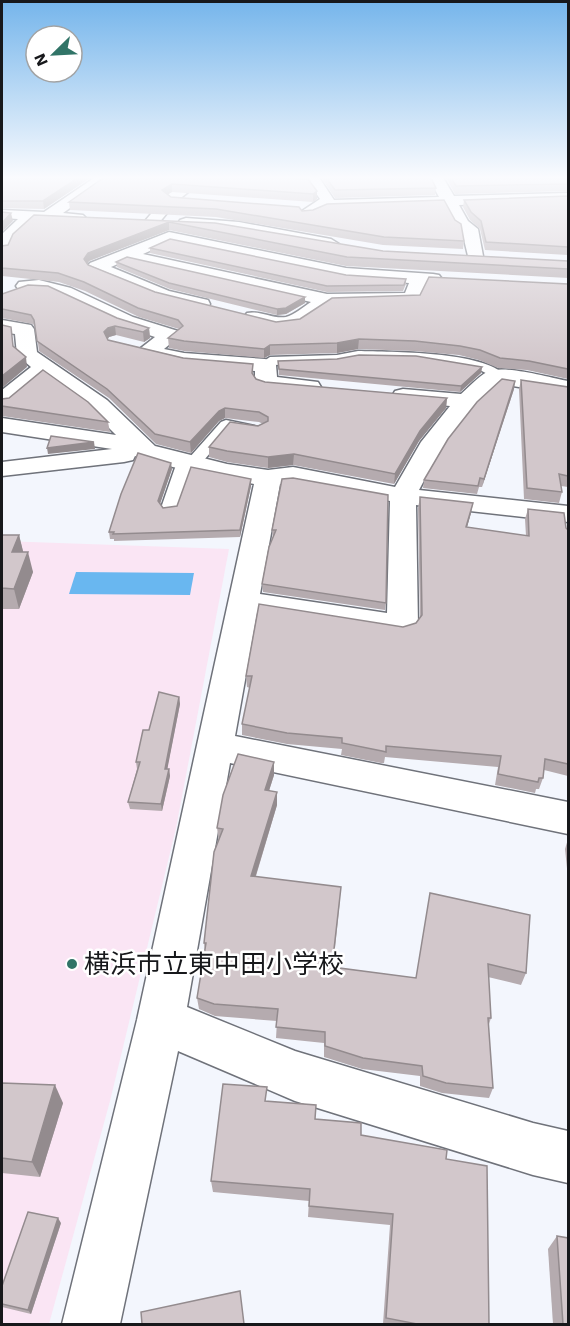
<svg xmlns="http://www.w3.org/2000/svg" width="570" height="1326" font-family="'Work Sans','Noto Sans JP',sans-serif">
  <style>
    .education { fill: #fae5f4 }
    .water { fill: #69b7f0 }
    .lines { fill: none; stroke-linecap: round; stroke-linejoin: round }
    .service-casing { stroke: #6f727a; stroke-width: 3 }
    .minor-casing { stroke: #6f727a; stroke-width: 3 }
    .service { fill: #fff; fill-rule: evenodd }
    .minor { fill: #fff; fill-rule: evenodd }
    .wall { fill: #b5abaf }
    .shaded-wall { fill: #938b8e }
    .building { fill: #d2c7cb; stroke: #938b8e; stroke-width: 1.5 }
    .poi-dot { fill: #317467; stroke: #fff; stroke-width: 2 }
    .labels { text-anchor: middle; stroke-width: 5; stroke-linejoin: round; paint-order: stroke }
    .near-poi-label { font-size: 26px; fill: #17181b; stroke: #fff; text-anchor: start }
  </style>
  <rect width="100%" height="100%" fill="#f3f6fd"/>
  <polygon class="education" points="2,541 229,549 176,828 110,1101 49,1324 2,1324"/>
  <polygon class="water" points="76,572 194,573 190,595 69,594"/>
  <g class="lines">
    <defs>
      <g id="service">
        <path d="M358,351C391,352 484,351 506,376L499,380L478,369L416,360L358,359L337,363L273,365L265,369L258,365L270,357L337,355Z"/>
        <polygon points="226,420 259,427 262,430 254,435 230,430 198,467 191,469 176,512 164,512 161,508 177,462 179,459 189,458 221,422"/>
      </g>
      <g id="minor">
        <polygon points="97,176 115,176 63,213 83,215 86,218 83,221 35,220 13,241 8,252 2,253 2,234 18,219 2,218 2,210 44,212"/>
        <polygon points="192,176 208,176 177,201 158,224 148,224 145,221 167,195"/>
        <polygon points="304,176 318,176 334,200 439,197 428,176 442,176 454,196 568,193 568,201 459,205 468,221 478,229 483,256 481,260 469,260 462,231 456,227 444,205 326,209 312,216 302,216 299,213 320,199"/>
        <polygon points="186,218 239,222 331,239 339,244 331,249 239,232 180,226 178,223 180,220"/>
        <path d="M169,232L346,268L433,274L439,275L442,279L439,283L426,284L419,302L331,305L299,326L292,328L277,329L247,321L244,317L247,313C260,310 272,319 286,317C294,315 303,307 311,302L127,260L111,267L169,291L208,300L210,304L208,308L201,310L156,299L90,271L87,267L90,263ZM170,242L346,278L409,283L405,293L327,294L143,254Z"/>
        <path d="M39,280L71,288L133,317L178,331L181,335L164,349L184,353L265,359L272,361L276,365L277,377L318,382L321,387L318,392C300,396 276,392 258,388L255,383V371L184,365L140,355L137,351L155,337L119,325L58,295L19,290L16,286L19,282Z"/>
        <path d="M2,320L31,325L34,329L37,352L107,400L155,446L227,464L268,470L293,467L395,487L421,442L450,406L395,401L392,396L395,391L403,389L461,394C469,387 478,377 487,372C504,364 550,378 568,381V395L500,384C461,417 443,445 419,490L568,506V522L416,505L418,626L413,633L402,636L257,613L235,736L568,802V834L230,763L187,1007L295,1051L533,1123L568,1131V1183L533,1175L295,1101L178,1051L120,1324H62L137,1020L254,484L168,466L135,456L133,460L124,462L2,476V462L112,449L2,432V418L116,435L91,410L45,377L10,406L2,408V390L31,367L17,355L15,334L2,332ZM293,483L390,501L387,613L260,594L280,484Z"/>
      </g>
    </defs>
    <use href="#service" class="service-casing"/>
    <use href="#minor" class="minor-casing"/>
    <use href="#service" class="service"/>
    <use href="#minor" class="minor"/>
  </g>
  <g class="wall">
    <polygon points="2,176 93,176 44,209 2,208"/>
    <polygon points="106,176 317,191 317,199 313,202 172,192 168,194 171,197 302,211 464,241 463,249 383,245 216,217 70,210 69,202"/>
    <polygon points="320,176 430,176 436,188 435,195 335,198"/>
    <polygon points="445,176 568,176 568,191 455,194"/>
    <polygon points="568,196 568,257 568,255 485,250 480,229 470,220 463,207 464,200"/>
    <polygon points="34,215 215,223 383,251 568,261 568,278 346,266 169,230 89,261 87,264 155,292 276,322 300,319 420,295 568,284 568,379 527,370 498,368 479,360 459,355 414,351 358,349 337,353 270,355 264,358 184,351 169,348 168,338 179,329 139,317 85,291 59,282 2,276 2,246 8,245"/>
    <polygon points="150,248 346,275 406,279 406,284 403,291 327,292 150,253"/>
    <polygon points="116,262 305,303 286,314 277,315 170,289 117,267"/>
    <polygon points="2,294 117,318 149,328 150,338 144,342 116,335 109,337 108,339 108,340 253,374 256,379 265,382 447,398 446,408 419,441 394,484 293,465 268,468 227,462 209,457 209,447 263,424 259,422 225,418 219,421 191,453 156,444 109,398 39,351 36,328 33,324 2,318 2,319"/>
    <polygon points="278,361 482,367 481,373 460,392 279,375"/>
    <polygon points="521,380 568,387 568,487 561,486 562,492 559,503 524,499 519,389"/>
    <polygon points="514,389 482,487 479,487 477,494 423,488 424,480"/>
    <polygon points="2,399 108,422 110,432 2,416 2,417"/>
    <polygon points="172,469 160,503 163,508 177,506 251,479 251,486 240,537 114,541 114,539 110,539 109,532"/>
    <polygon points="282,479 386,603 385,610 263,592 262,584 273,538 272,530"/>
    <polygon points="420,497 471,513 467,527 526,536 525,519 528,509 566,528 568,530 568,776 544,770 543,778 539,789 536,789 535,793 495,785 498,767 385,757 384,763 381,763 341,755 342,749 287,744 242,735 242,724 250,688 247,687 246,676 416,623 420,617 418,508"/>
    <polygon points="2,535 19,535 23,552 33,572 19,609 2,609"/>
    <polygon points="179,697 180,704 167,769 169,769 170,776 162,811 130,809 128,802 137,769 136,762 149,730"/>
    <polygon points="274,762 274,775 269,791 277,805 256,876 340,900 333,967 416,978 428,905 526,973 521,985 488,977 491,1018 488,1027 493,1088 489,1098 442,1093 420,1086 420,1076 362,1069 324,1057 324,1043 276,1038 277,1021 215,1016 199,1009 197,998 205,952 204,943 219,841 217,828"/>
    <polygon points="568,839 568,878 565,849"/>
    <polygon points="2,1083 63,1103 40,1177 2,1173"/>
    <polygon points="267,1101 361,1135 446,1159 489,1324 383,1324 390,1225 308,1217 309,1201 213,1192 211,1181"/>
    <polygon points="61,1223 31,1314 2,1307 2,1286"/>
    <polygon points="557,1236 568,1324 553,1324 548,1249"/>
  </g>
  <g class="shaded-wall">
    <polygon points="81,176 93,176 44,209 43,201"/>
    <polygon points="172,184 172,192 163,197 162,190"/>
    <polygon points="317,191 317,199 313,202 313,194"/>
    <polygon points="11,213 13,221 2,232 2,223"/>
    <polygon points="169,222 169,230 89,261 85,267 84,259 88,253"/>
    <polygon points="305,297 305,303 286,314 277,315 277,309"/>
    <polygon points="115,326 116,335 109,337 105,342 104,332 108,328"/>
    <polygon points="149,328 150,338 144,342 143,332"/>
    <polygon points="359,339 358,349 337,353 337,343"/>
    <polygon points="270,345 270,355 264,358 264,349"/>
    <polygon points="26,357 27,367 2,388 2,376"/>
    <polygon points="482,367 481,373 460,392 461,386"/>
    <polygon points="515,381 514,389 482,487 484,479"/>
    <polygon points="447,398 446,408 419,441 394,484 395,474 420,431"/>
    <polygon points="225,408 225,418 219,421 191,453 190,442 219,411"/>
    <polygon points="94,442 95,449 48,454 47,448"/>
    <polygon points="294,454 293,465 268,468 268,457"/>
    <polygon points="171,463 172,469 159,507 158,501"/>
    <polygon points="251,479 251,486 240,537 240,530"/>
    <polygon points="473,503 471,513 464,538 466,527"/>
    <polygon points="19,535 24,555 12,552"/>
    <polygon points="28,552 33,572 19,609 14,589"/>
    <polygon points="179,697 180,704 166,776 165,769"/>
    <polygon points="274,762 274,775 265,803 265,790"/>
    <polygon points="169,769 170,776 162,811 161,804"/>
    <polygon points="277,792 277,805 252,888 251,876"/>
    <polygon points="55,1085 63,1103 40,1177 32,1162"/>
    <polygon points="58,1218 61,1223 31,1314 28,1310"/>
  </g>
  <g class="building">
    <polygon points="2,176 81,176 43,201 2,201"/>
    <polygon points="106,176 257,176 308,179 317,191 313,194 172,184 162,190 171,197 299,207 302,211 313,210 327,204 444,200 455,220 461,224 464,241 384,237 216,209 69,202"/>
    <polygon points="325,176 430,176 436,188 335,190"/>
    <polygon points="450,176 568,176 568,184 456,186"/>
    <polygon points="568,196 568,247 486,242 481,221 471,212 464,200"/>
    <polygon points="2,212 11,213 2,223"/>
    <polygon points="34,215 215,223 383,251 568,261 568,269 347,257 169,222 88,253 84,259 88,265 155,292 276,322 300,319 332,298 420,295 429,277 568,284 568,369 529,361 500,358 480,350 460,346 415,341 359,339 337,343 270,345 264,349 184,341 168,338 183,326 178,320 138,308 84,282 58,273 2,268 2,246 8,245 13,234"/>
    <polygon points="170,239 346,275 406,279 404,285 327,286 150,248"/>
    <polygon points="127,257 305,297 286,308 277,309 169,283 116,262"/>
    <polygon points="28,285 48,286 117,318 149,328 143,332 115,326 108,328 104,332 108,340 183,358 253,364 252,373 256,379 265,382 447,398 420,431 395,474 294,454 268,457 227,451 209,447 230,422 258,426 268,421 268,417 259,412 225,408 219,411 190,442 155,434 107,389 37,341 34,320 31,315 2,309 2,294"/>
    <polygon points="2,325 11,327 13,346 26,357 2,376"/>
    <polygon points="359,355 416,356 482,367 461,386 279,369 278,361 337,359"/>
    <polygon points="43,370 88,402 108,422 2,406 2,399 9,398"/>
    <polygon points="502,379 515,381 484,479 480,478 478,486 424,480 448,439 477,402"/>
    <polygon points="521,380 568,387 568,476 559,474 562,492 527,488"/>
    <polygon points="51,436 94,442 47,448"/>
    <polygon points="138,453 171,463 158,501 163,508 177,506 191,467 251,479 240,530 113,534 114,532 109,532 121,494"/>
    <polygon points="293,478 388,495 386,603 262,584 269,547 276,530 272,530 282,479"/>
    <polygon points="420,497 473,503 466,527 529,536 528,509 564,513 566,528 568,530 568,764 545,759 543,778 539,778 538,782 498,774 501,756 386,746 386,752 382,751 342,743 342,738 287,733 242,724 252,676 246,676 259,604 403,627 416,623 422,615"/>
    <polygon points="2,535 19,535 12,552 28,552 14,589 2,588"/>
    <polygon points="159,692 179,697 165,769 169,769 161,804 128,802 140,762 136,762 143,730 149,730"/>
    <polygon points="238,754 274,762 265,790 277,792 251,876 341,887 332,967 416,978 430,893 530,915 526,973 488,964 491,1018 488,1018 493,1088 446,1083 423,1076 422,1066 363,1058 325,1046 325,1032 276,1027 278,1009 214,1004 197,998 206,943 204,943 214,852 223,829 217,828 223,795"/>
    <polygon points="2,1083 55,1085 32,1162 2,1158"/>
    <polygon points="223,1084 267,1087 265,1101 316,1105 315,1119 361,1123 361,1135 447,1150 446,1159 487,1166 489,1324 417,1324 386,1318 393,1214 309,1206 310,1189 211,1181"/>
    <polygon points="28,1212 58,1218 28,1310 2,1304 2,1286"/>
    <polygon points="557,1236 568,1238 568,1324 563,1324"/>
    <polygon points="240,1291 244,1324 142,1324 141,1312"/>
  </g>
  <linearGradient id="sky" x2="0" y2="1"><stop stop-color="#75b5eb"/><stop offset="0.49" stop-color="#fafbfe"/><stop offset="1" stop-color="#fafbfe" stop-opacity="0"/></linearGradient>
  <rect width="570" height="362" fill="url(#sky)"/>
  <circle class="poi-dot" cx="72" cy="964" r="6"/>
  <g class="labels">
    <g class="near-poi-label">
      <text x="84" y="973">横浜市立東中田小学校</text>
    </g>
  </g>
  <rect width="570" height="1326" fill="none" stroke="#17181b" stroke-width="6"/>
  <g transform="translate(54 54) rotate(246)"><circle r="28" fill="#ffffff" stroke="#a2a3a4" stroke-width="1.5"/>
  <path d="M0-4.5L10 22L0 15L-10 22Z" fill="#317467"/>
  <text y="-9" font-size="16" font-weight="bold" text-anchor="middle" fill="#17181b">N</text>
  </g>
</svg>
